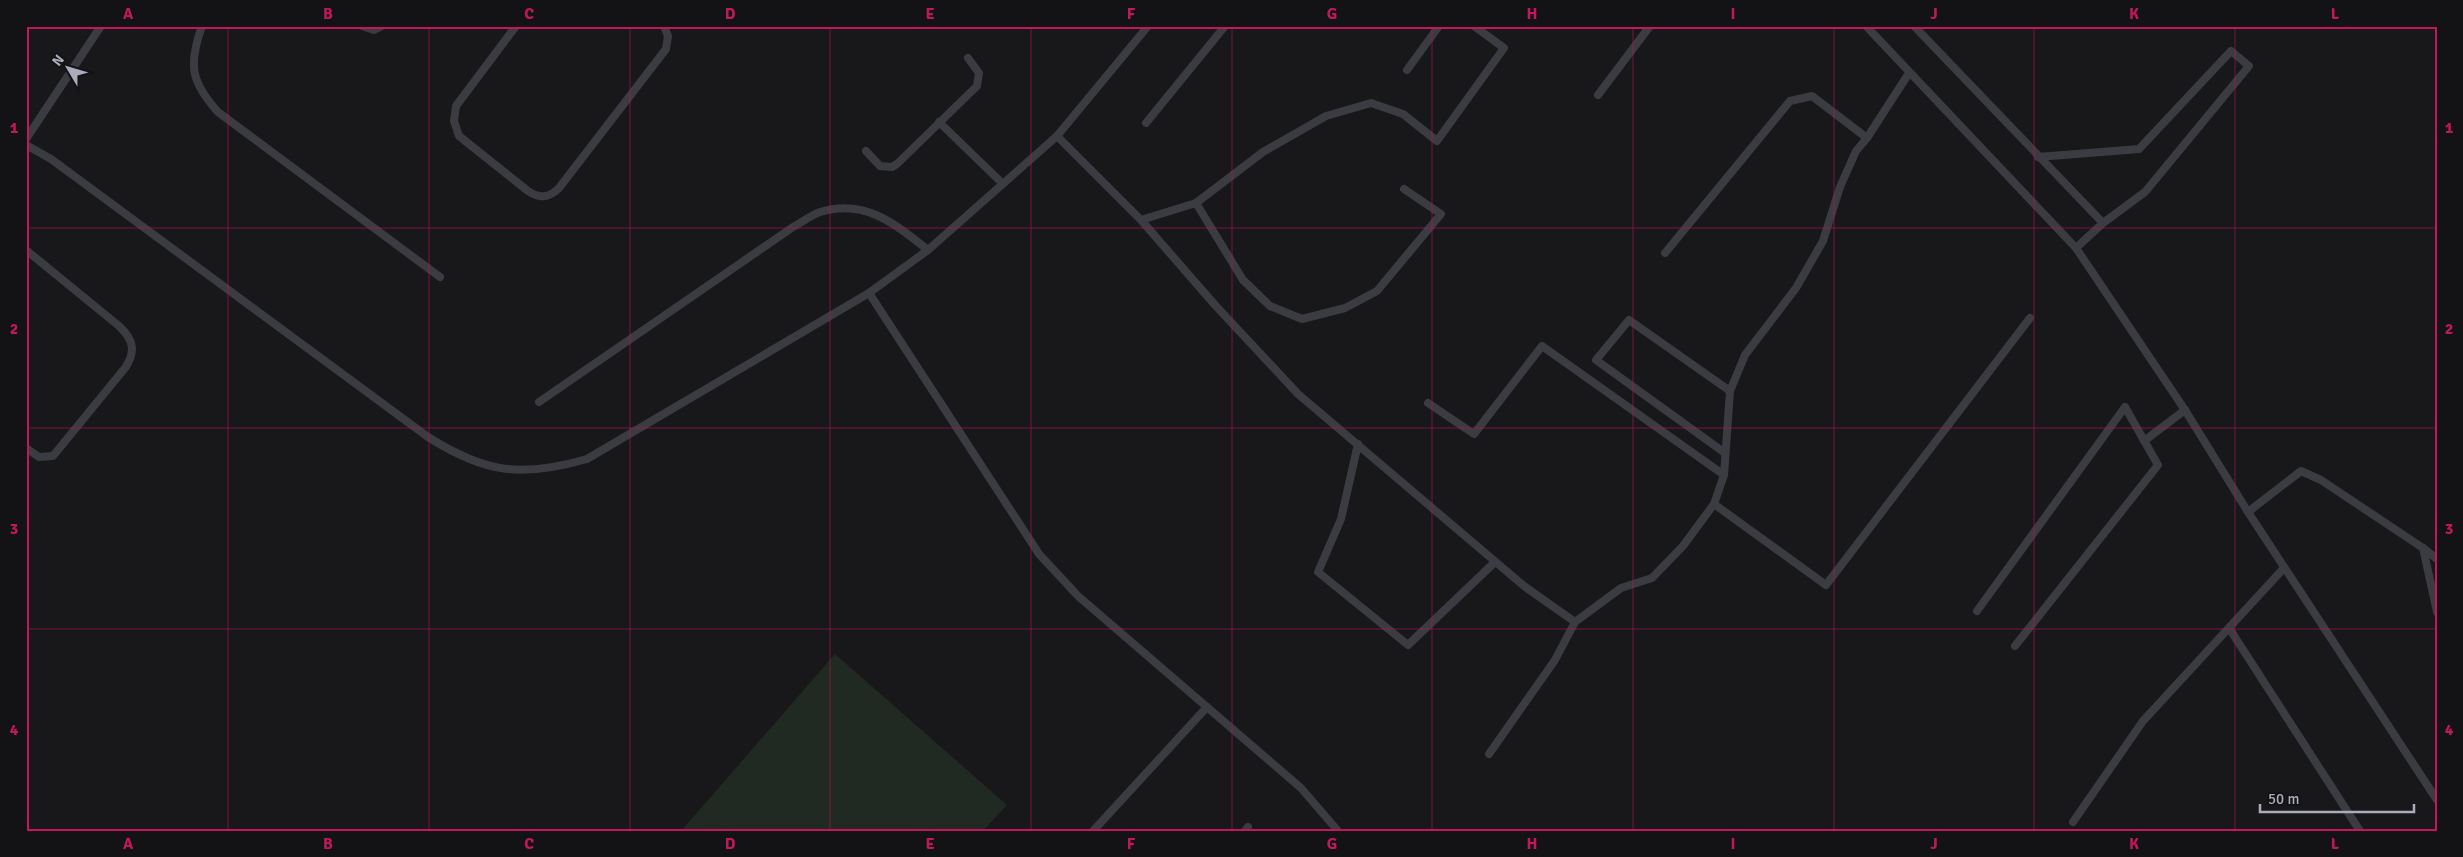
<svg xmlns="http://www.w3.org/2000/svg" width="2463" height="857" font-family="Signika,sans-serif">
  <style>
    .green { fill: #202922 }
    .lines { fill: none; stroke-linecap: round; stroke-linejoin: round }
    .lane { stroke: #3b3b42; stroke-width: 8 }
    .grid { fill: none; stroke: #c2185b; stroke-width: 1; stroke-opacity: 0.55 }
    .neatline { fill: none; stroke: #c2185b; stroke-width: 2 }
    .grid-label { font-size: 16px; text-anchor: middle; font-weight: bold; fill: #c2185b }
  </style>
  <rect width="100%" height="100%" fill="#18181b"/>
  <polygon class="green" points="835,654 1007,805 983,831 681,831"/>
  <g class="lines">
    <g class="lane">
      <path d="M202,26C188,65 191,82 218,112L440,277"/>
      <polyline points="362,26 374,30 382,26"/>
      <path d="M516,26L456,106L454,121L459,136L528,191C540,199 549,198 559,188L666,49L668,36L664,26"/>
      <polyline points="1866,26 2076,248 2185,410 2248,512 2437,800"/>
      <polyline points="1914,26 2103,223 2076,248"/>
      <polyline points="1407,70 1439,26"/>
      <polyline points="1598,95 1650,26"/>
      <polyline points="939,122 1003,184"/>
      <polyline points="1146,123 1225,26"/>
      <polyline points="1057,136 1141,220 1215,305 1298,394 1524,586 1575,622"/>
      <polyline points="26,139 101,26"/>
      <path d="M26,145L51,159L428,437C485,473 521,478 587,459L869,293L928,250L1057,136L1148,26"/>
      <polyline points="866,151 880,166 892,167 897,164 977,86 979,73 968,58"/>
      <polyline points="2038,157 2139,149 2231,51 2249,66 2145,192 2103,223"/>
      <polyline points="1196,203 1243,280 1270,306 1302,319 1345,308 1377,291 1441,214 1404,189"/>
      <polyline points="1141,220 1196,203 1263,152 1326,116 1371,103 1403,114 1437,141 1504,48 1474,26"/>
      <path d="M26,250L119,326C134,340 136,352 125,368L53,456L39,457L26,448"/>
      <polyline points="1665,253 1790,101 1812,96 1867,138"/>
      <polyline points="869,293 1039,554 1078,596 1301,788 1338,831"/>
      <path d="M539,402L793,227C801,223 811,215 820,212C865,198 895,224 928,250"/>
      <polyline points="1428,403 1474,434 1542,346 1724,475"/>
      <polyline points="2144,441 2185,410"/>
      <polyline points="1358,444 1341,519 1318,572 1408,645 1495,562"/>
      <polyline points="1725,453 1596,360 1629,320 1730,391"/>
      <polyline points="1714,504 1826,585 2030,318"/>
      <polyline points="2248,512 2301,471 2321,480 2423,548 2437,612"/>
      <polyline points="2423,548 2437,559"/>
      <polyline points="1977,611 2125,407 2158,465 2015,646"/>
      <polyline points="2229,628 2360,831"/>
      <polyline points="1489,754 1555,660 1575,622 1621,588 1652,578 1683,546 1714,504 1724,475 1730,391 1745,355 1796,288 1823,241 1840,187 1856,151 1867,138 1909,73"/>
      <polyline points="2073,822 2143,721 2284,568"/>
      <polyline points="1093,831 1207,707"/>
      <polyline points="1245,831 1248,827"/>
    </g>
  </g>
  <path class="grid" d="M228,26V831M429,26V831M630,26V831M830,26V831M1031,26V831M1232,26V831M1432,26V831M1633,26V831M1834,26V831M2034,26V831M2235,26V831M26,228H2437M26,428H2437M26,629H2437"/>
  <rect width="2463" height="857" fill="none" stroke="#131316" stroke-width="55"/>
  <g transform="translate(68 68) rotate(308)" stroke="#131316" stroke-width="4" paint-order="stroke">
  <path d="M0-4L9 19L0 12L-9 19Z" fill="#aaacbb"/>
  <text y="-8" font-size="14" font-weight="bold" text-anchor="middle" fill="#aaacbb">N</text>
  </g>
  <path d="M2260 804v8h154v-8" fill="none" stroke="#aaacbb" stroke-width="2.5"/>
  <text x="2268" y="804" font-size="15" fill="#aaacbb" stroke="#131316" stroke-width="4" paint-order="stroke">50 m</text>
  <rect x="28" y="28" width="2408" height="802" class="neatline"/>
  <g class="grid-label">
    <text x="128" y="19">A</text>
    <text x="328" y="19">B</text>
    <text x="529" y="19">C</text>
    <text x="730" y="19">D</text>
    <text x="930" y="19">E</text>
    <text x="1131" y="19">F</text>
    <text x="1332" y="19">G</text>
    <text x="1532" y="19">H</text>
    <text x="1733" y="19">I</text>
    <text x="1934" y="19">J</text>
    <text x="2134" y="19">K</text>
    <text x="2335" y="19">L</text>
    <text x="14" y="133">1</text>
    <text x="2449" y="133">1</text>
    <text x="14" y="334">2</text>
    <text x="2449" y="334">2</text>
    <text x="14" y="534">3</text>
    <text x="2449" y="534">3</text>
    <text x="14" y="735">4</text>
    <text x="2449" y="735">4</text>
    <text x="128" y="849">A</text>
    <text x="328" y="849">B</text>
    <text x="529" y="849">C</text>
    <text x="730" y="849">D</text>
    <text x="930" y="849">E</text>
    <text x="1131" y="849">F</text>
    <text x="1332" y="849">G</text>
    <text x="1532" y="849">H</text>
    <text x="1733" y="849">I</text>
    <text x="1934" y="849">J</text>
    <text x="2134" y="849">K</text>
    <text x="2335" y="849">L</text>
  </g>
</svg>
